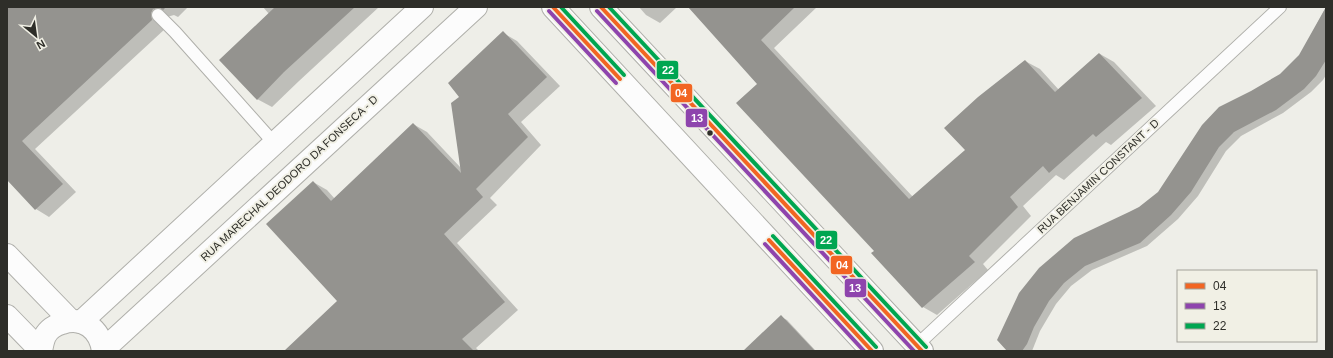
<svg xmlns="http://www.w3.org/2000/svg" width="1333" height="358" font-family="Arial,sans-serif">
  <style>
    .shadow { fill: #0003 }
    .building { fill: #94938f }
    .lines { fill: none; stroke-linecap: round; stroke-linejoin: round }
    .service-casing { stroke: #afafaa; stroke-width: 14 }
    .tertiary-casing { stroke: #afafaa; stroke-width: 24 }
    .service { stroke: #fcfcfc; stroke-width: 12 }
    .tertiary { stroke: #fcfcfc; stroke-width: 22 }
    .bus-1-casing { stroke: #f1f0e5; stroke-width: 7 }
    .bus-2-casing { stroke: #f1f0e5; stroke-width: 7 }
    .bus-3-casing { stroke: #f1f0e5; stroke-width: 7 }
    .bus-1 { stroke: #f26522; stroke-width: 4 }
    .bus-2 { stroke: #8e44ad; stroke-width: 4 }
    .bus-3 { stroke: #00a651; stroke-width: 4 }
    .bus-dot { fill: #2e2e29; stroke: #f1f0e5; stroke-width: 1.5 }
    .labels { text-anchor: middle; stroke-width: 4; stroke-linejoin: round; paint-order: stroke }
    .street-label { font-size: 11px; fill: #2e2e29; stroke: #f1f0e5 }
    .line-badge { stroke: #f1f0e5; stroke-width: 1.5 }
    .badge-label { font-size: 11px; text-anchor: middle; font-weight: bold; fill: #fff }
  </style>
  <rect width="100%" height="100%" fill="#eeeee8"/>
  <g class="shadow">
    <polygon points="7,7 188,7 178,17 174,15 167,17 166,28 35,149 76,192 49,217 36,209 7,179"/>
    <polygon points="263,7 379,7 299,81 272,107 257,99 269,14"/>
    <polygon points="639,7 677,7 660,23 646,15"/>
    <polygon points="689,7 817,7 774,48 913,197 966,150 1025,61 1040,69 1059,90 1100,54 1114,62 1156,106 1111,145 1106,142 1064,180 1056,175 1023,206 1031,216 983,264 988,270 937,315 923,307 875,251 758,84"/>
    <polygon points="1326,7 1326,75 1323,80 1311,92 1283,113 1241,136 1226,151 1198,196 1178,219 1147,246 1092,270 1071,286 1056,304 1040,331 1032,351 1008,351 998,340 1140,207 1159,193 1281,75 1300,55"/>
    <polygon points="503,33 517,41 560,86 521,122 541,145 490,198 497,205 457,243 518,310 476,348 479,351 305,351 338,301 313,182 327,190 335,199 413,124 427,132 461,168 461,97"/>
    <polygon points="781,317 787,320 816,351 744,351"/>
  </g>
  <g class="building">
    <polygon points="7,7 166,7 163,10 160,8 153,9 151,13 152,20 22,141 63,184 35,210 7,180"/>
    <polygon points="275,7 355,7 284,72 257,100 219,60"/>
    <polygon points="688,7 795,7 761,40 909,199 965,150 944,128 978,97 1025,60 1055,92 1099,53 1142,98 1096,137 1093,134 1049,173 1043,166 1010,197 1018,207 969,256 975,262 922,308 871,253 874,251 736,103 757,84"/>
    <polygon points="1326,7 1326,60 1316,76 1304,89 1276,110 1234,132 1219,147 1191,192 1171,215 1140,243 1085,266 1064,283 1049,301 1034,327 1027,344 1022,351 1007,351 997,340 1019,293 1039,268 1074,238 1129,212 1139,207 1158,192 1202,125 1219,107 1251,91 1280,74 1299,55"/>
    <polygon points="503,31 547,77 508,114 528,137 476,189 483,197 444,234 505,302 462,339 474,351 284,351 337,301 266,224 313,181 331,201 413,123 461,173 451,103 459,97 448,83"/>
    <polygon points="781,315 815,351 743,351"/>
  </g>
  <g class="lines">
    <defs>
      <g id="service">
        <polyline points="158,15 175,32 274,143"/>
        <polyline points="917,345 1280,7"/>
      </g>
      <g id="tertiary">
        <polyline points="553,7 872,351"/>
        <polyline points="601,7 922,351"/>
        <polyline points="7,255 70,320"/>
        <polyline points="7,316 41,351"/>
        <polyline points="81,322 422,7"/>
        <polyline points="103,350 476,7"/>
        <path d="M41,351C42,346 43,340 45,336C48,330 55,325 62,323C83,316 100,329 103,351"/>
      </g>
    </defs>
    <use href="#service" class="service-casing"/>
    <use href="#tertiary" class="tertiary-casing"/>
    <use href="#service" class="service"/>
    <use href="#tertiary" class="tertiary"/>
    <defs>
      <g id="bus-1">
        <polyline points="553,7 620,79"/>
        <polyline points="601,7 922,351"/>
        <polyline points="769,240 872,351"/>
      </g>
      <g id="bus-2">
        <polyline points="549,11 616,83"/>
        <polyline points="597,11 914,351"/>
        <polyline points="765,244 864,351"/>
      </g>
      <g id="bus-3">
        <polyline points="561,7 624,75"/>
        <polyline points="609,7 926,347"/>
        <polyline points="773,236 876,347"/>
      </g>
    </defs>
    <use href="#bus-1" class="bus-1-casing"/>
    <use href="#bus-2" class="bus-2-casing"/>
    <use href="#bus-3" class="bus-3-casing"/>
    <use href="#bus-1" class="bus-1"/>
    <use href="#bus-2" class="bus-2"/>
    <use href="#bus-3" class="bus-3"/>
  </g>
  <circle class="bus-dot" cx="710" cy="133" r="3.5"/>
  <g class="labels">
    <g class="street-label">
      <text transform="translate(1098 176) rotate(-43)" y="4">RUA BENJAMIN CONSTANT - D</text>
      <text transform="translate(289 178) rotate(-43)" y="4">RUA MARECHAL DEODORO DA FONSECA - D</text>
    </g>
  </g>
  <g class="line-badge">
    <rect x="656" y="60" width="23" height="20" rx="4" fill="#00a651"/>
    <rect x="670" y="83" width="23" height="20" rx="4" fill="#f26522"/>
    <rect x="685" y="108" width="23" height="20" rx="4" fill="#8e44ad"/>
    <rect x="815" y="230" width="23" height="20" rx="4" fill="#00a651"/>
    <rect x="830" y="255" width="23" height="20" rx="4" fill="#f26522"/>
    <rect x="844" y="278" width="23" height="20" rx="4" fill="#8e44ad"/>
  </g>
  <g class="badge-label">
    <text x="668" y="74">22</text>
    <text x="681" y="97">04</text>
    <text x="697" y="122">13</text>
    <text x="826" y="244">22</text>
    <text x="842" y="269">04</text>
    <text x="855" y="292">13</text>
  </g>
  <rect width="1333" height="358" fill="none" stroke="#2e2e29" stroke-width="16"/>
  <rect x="1177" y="270" width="140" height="72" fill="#f1f0e5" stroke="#a3a29a"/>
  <rect x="1185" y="283" width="20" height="6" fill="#f26522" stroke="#a3a29a"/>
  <text x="1213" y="290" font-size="12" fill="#2e2e29">04</text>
  <rect x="1185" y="303" width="20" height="6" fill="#8e44ad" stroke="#a3a29a"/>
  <text x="1213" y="310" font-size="12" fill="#2e2e29">13</text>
  <rect x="1185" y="323" width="20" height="6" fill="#00a651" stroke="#a3a29a"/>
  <text x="1213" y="330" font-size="12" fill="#2e2e29">22</text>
  <g transform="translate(36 36) rotate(151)" stroke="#f1f0e5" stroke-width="3" paint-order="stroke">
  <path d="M0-3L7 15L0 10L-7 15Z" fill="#2e2e29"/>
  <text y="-6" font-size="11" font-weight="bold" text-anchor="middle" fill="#2e2e29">N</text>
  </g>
</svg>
